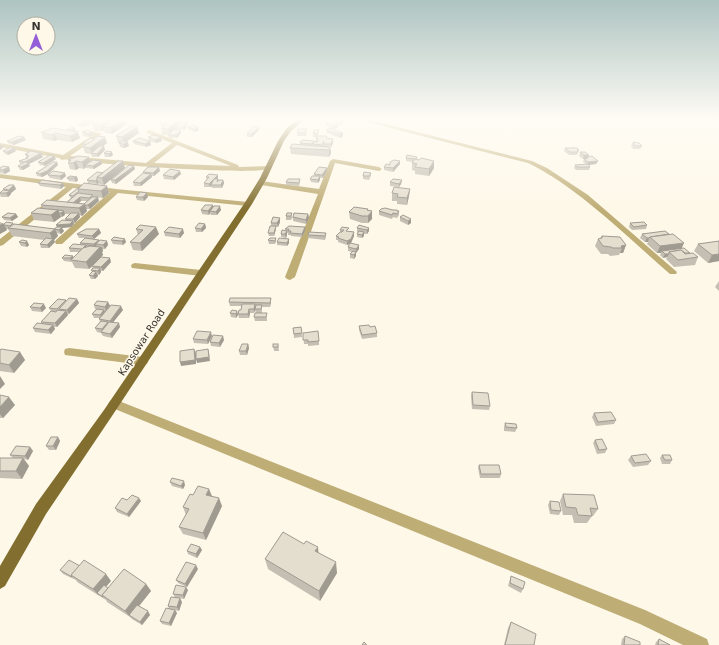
<svg xmlns="http://www.w3.org/2000/svg" width="719" height="645" font-family="'DejaVu Sans',sans-serif">
  <style>
    .lines { fill: none; stroke-linecap: round; stroke-linejoin: round }
    .minor { fill: #bfad76; fill-rule: evenodd }
    .major { fill: #826e2f; fill-rule: evenodd }
    .wall { fill: #c4bfb2; fill-rule: evenodd }
    .shaded-wall { fill: #a09b91 }
    .building { fill: #e4decf; stroke: #a09b91 }
    .labels { text-anchor: middle; stroke-width: 3; stroke-linejoin: round; paint-order: stroke }
    .street-label { font-size: 10px; fill: #393731; stroke: #fef8e8 }
  </style>
  <rect width="100%" height="100%" fill="#fef8e8"/>
  <g class="lines">
    <g class="minor">
      <path d="M355,119H366L532,161L547,168L588,195L677,272L676,274H670C627,237 578,187 528,163Z"/>
      <path d="M93,131L102,134L70,156L146,163L172,143L147,133V131L149,130L238,165L239,167L268,166L271,168C261,176 121,165 98,163C89,163 69,158 62,160L59,158L0,147V143L63,155L93,135L90,133ZM177,145L231,166L154,163Z"/>
      <polygon points="333,159 379,167 382,169 379,171 335,163 295,277 290,280 287,279 285,277 318,194 261,185 257,183 261,181 319,189 330,161"/>
      <polygon points="0,174 116,189 248,202 252,204 248,206 118,193 62,244 56,244 55,242 56,240 110,192 73,188 3,245 0,246 0,239 66,187 0,178"/>
      <polygon points="135,263 201,270 205,273 201,276 132,268 131,266 132,264"/>
      <polygon points="69,348 143,357 147,358 148,361 147,364 143,365 65,355 64,352 65,349"/>
      <polygon points="114,399 645,610 707,639 709,645 683,645 640,624 110,407 108,404 110,401"/>
    </g>
    <polygon class="major" points="298,119 305,119 291,131 284,141 267,178 252,204 112,416 46,514 5,586 0,589 0,566 36,504 104,410 244,204 260,178 278,141 287,128"/>
  </g>
  <g class="wall">
    <polygon points="77,119 125,119 127,124 112,134 105,133 104,130 102,131 95,131 92,124 97,121 83,127 78,126 76,120"/>
    <polygon points="150,119 162,119 158,122 151,122"/>
    <polygon points="164,119 180,119 180,120 188,124 187,124 187,127 184,130 178,129 178,128 176,130 181,133 177,138 169,138 168,135 162,135 161,128 163,126 161,126 160,123"/>
    <polygon points="339,119 345,119 345,121 340,125 338,124 338,127 334,129 326,126 326,123 336,123 336,121"/>
    <polygon points="137,127 139,133 126,142 129,146 124,148 120,147 119,143 120,143 118,143 116,136"/>
    <polygon points="188,127 199,130 195,132 189,130"/>
    <polygon points="259,130 252,137 247,137 247,134"/>
    <polygon points="319,130 319,133 317,136 333,139 333,143 330,147 331,153 329,157 291,154 290,148 300,145 300,143 314,143 316,141 316,137 313,137 313,133"/>
    <polygon points="326,130 343,133 343,136 340,138 327,133"/>
    <polygon points="76,131 80,138 72,142 57,140 54,141 43,139 41,132"/>
    <polygon points="82,132 92,132 93,135 89,137 83,136"/>
    <polygon points="297,132 307,133 306,136 297,136"/>
    <polygon points="148,137 162,141 156,143 149,141"/>
    <polygon points="26,140 14,145 9,144 7,141"/>
    <polygon points="133,141 150,141 151,145 146,147 134,144"/>
    <polygon points="633,142 642,146 640,149 633,149 631,146"/>
    <polygon points="107,143 103,146 105,150 98,157 92,157 91,154 85,153 82,144"/>
    <polygon points="565,148 579,150 577,155 569,155 564,151"/>
    <polygon points="3,151 16,151 8,155 5,154"/>
    <polygon points="107,151 113,155 110,157 105,157 104,153"/>
    <polygon points="580,152 598,161 596,164 589,165 590,167 589,170 576,170 574,168 575,165 586,164 583,162 584,159 583,159 579,156"/>
    <polygon points="41,153 43,157 29,164 30,166 23,170 20,170 18,166 22,164 20,164 19,161 27,158 25,154"/>
    <polygon points="407,155 434,168 429,176 415,174 415,171 412,170 412,163 413,162 406,161 406,158"/>
    <polygon points="56,159 45,166 40,165 38,162"/>
    <polygon points="68,160 90,161 101,161 102,164 94,169 86,168 86,167 84,169 79,168 76,170 70,169 68,163 69,162"/>
    <polygon points="123,161 125,168 104,185 99,184 99,183 97,184 88,183 87,180 103,173"/>
    <polygon points="400,161 400,164 393,172 384,170 384,167"/>
    <polygon points="58,165 48,174 42,177 37,176 36,173"/>
    <polygon points="134,166 135,169 116,184 112,183 111,180"/>
    <polygon points="9,167 10,171 5,174 0,173 0,168"/>
    <polygon points="160,171 154,176 151,176 152,177 141,186 134,186 133,182 143,173 143,172"/>
    <polygon points="327,171 323,178 320,178 320,180 318,183 311,182 310,179 314,176 314,174"/>
    <polygon points="371,173 371,176 369,180 363,179 363,176"/>
    <polygon points="181,174 174,180 164,179 163,175"/>
    <polygon points="48,175 66,176 61,180 50,178"/>
    <polygon points="77,177 78,180 76,182 69,181 67,178"/>
    <polygon points="206,177 218,178 218,179 219,180 223,180 224,183 222,188 212,188 211,186 210,187 204,187 204,183 207,180"/>
    <polygon points="402,180 401,184 399,187 390,186 390,182"/>
    <polygon points="286,182 300,183 299,186 286,185"/>
    <polygon points="38,183 64,186 61,189 40,186"/>
    <path d="M84,183L107,186L109,193L103,198L94,197L99,201L90,209H86L87,211L82,216L79,215L80,217L75,223H73L74,224L71,227L62,228L64,231L61,234L57,233L58,236L54,240L55,242L49,248H41L40,244L44,240L12,236L8,229H6L7,230L0,234V222L4,224L13,223L14,224L54,229L66,220L65,219L69,214H65L62,217H61L54,222L34,220L31,213L43,208L41,205L67,202L71,199L69,195ZM81,201H87L84,204L79,203Z"/>
    <polygon points="14,185 16,189 11,193 11,194 8,197 1,197 0,195 0,192 4,190 3,189"/>
    <polygon points="410,189 409,196 407,205 397,204 397,201 392,201 392,193"/>
    <polygon points="136,197 148,197 144,201 137,200"/>
    <polygon points="213,205 213,207 221,210 217,215 211,215 210,213 209,215 202,214 201,210"/>
    <polygon points="368,209 368,210 372,219 368,223 362,223 350,219 349,212"/>
    <polygon points="393,210 399,211 399,215 397,218 393,217 392,219 379,215 379,211"/>
    <polygon points="287,213 293,217 308,214 309,218 306,224 293,221 293,217 291,220 286,220 286,216"/>
    <polygon points="16,214 18,217 12,221 4,220 2,217"/>
    <polygon points="400,217 411,223 408,225 400,221"/>
    <polygon points="280,218 280,222 278,227 276,227 276,229 274,236 269,236 268,233 271,226 271,223"/>
    <polygon points="630,223 647,225 646,229 632,230 629,227"/>
    <polygon points="205,224 206,228 202,232 196,232 195,228"/>
    <polygon points="140,225 159,234 142,251 133,250 130,242 138,235 136,229"/>
    <polygon points="357,228 369,228 369,231 367,234 364,234 364,236 362,238 357,237 357,234 358,232 357,232"/>
    <polygon points="99,229 101,233 94,239 99,241 107,241 108,245 105,249 103,249 103,251 102,252 103,255 101,257 111,262 103,271 101,271 101,272 99,275 98,274 98,276 95,279 91,279 89,275 92,272 91,270 93,268 92,267 89,269 75,268 72,262 64,261 62,258 73,256 74,258 79,252 70,252 69,248 80,244 80,243 85,238 79,238 77,234"/>
    <polygon points="285,229 305,231 302,237 291,236 291,235 288,235 288,233 287,233 287,235 286,238 281,237 281,234 286,231"/>
    <polygon points="340,230 354,232 354,236 351,243 347,245 338,242 338,240 336,240 336,236 340,232"/>
    <polygon points="665,231 682,248 690,253 698,257 695,265 674,267 666,259 667,257 663,258 660,255 661,253 657,253 647,244 648,242 645,242 640,238 642,234"/>
    <polygon points="164,232 184,233 180,238 165,236"/>
    <polygon points="326,233 326,237 325,240 308,238 308,235"/>
    <polygon points="602,236 626,245 623,253 620,253 619,255 610,256 608,254 601,254 595,246 598,239 600,238"/>
    <polygon points="114,237 126,242 123,245 113,244 111,240"/>
    <polygon points="276,238 276,242 275,244 269,244 268,240"/>
    <polygon points="289,239 289,243 287,246 277,245 277,242"/>
    <polygon points="27,241 29,245 27,247 21,246 19,242"/>
    <polygon points="719,241 719,261 708,263 694,251 698,244"/>
    <polygon points="348,247 359,249 356,253 356,256 354,259 350,258 350,254 352,252 348,251"/>
    <polygon points="719,281 719,291 715,287"/>
    <polygon points="271,298 271,302 270,307 262,307 262,313 267,317 267,321 255,321 254,317 256,313 255,310 254,313 250,313 249,318 239,318 238,314 241,310 242,306 230,306 229,302"/>
    <polygon points="77,299 79,303 69,314 67,314 68,315 57,327 54,327 55,329 51,334 35,332 33,328 42,324 41,322 51,311 49,308 66,300 66,301"/>
    <polygon points="108,302 110,306 123,310 113,322 120,327 112,338 103,336 101,333 97,332 95,328 100,322 99,319 100,318 94,318 92,314 96,309 95,309 94,305"/>
    <polygon points="30,307 46,308 42,312 32,311"/>
    <polygon points="237,311 238,315 236,318 231,317 230,313"/>
    <polygon points="359,326 370,327 377,333 377,337 362,339 359,330"/>
    <polygon points="301,327 302,337 294,338 293,328"/>
    <polygon points="303,333 319,341 319,345 308,346 308,344 304,344"/>
    <polygon points="212,336 208,344 194,343 193,339"/>
    <polygon points="224,340 220,347 211,346 210,342"/>
    <polygon points="248,344 249,348 247,355 240,355 239,351"/>
    <polygon points="273,344 278,344 279,351 274,351"/>
    <polygon points="0,350 20,352 25,360 14,373 0,371"/>
    <polygon points="472,392 490,406 489,410 472,409 471,396"/>
    <polygon points="0,395 15,405 3,418 0,418"/>
    <polygon points="594,413 616,420 614,424 596,426 592,417"/>
    <polygon points="505,423 517,428 515,432 504,431 504,427"/>
    <polygon points="58,437 60,441 56,450 49,450 46,446"/>
    <polygon points="595,440 607,449 605,453 597,454 593,443"/>
    <polygon points="30,447 33,451 28,460 24,459 29,466 22,479 0,478 0,458 13,458 10,455"/>
    <polygon points="662,455 672,460 670,464 662,464 660,458"/>
    <polygon points="631,456 651,461 648,465 633,467 628,460"/>
    <polygon points="479,465 501,474 500,478 480,478 478,468"/>
    <polygon points="170,482 185,485 183,489 172,486"/>
    <polygon points="563,494 598,509 593,516 592,516 587,523 574,523 572,515 563,515 560,501"/>
    <polygon points="193,495 212,496 222,506 206,540 183,534 179,527 186,515 183,507"/>
    <polygon points="141,501 129,517 117,512 115,508"/>
    <polygon points="550,501 561,511 559,515 550,514 548,505"/>
    <polygon points="200,547 202,550 197,558 188,554 187,551"/>
    <polygon points="319,553 337,573 320,601 268,569 265,559"/>
    <polygon points="198,569 187,587 178,583 176,580"/>
    <polygon points="60,570 111,581 106,587 108,588 146,584 151,591 139,606 150,615 142,625 132,619 130,617 107,602 106,600 77,582 76,580 63,574"/>
    <polygon points="511,576 523,589 521,593 508,586"/>
    <polygon points="188,590 184,599 175,597 173,594"/>
    <polygon points="182,602 179,611 173,610 177,613 171,626 162,624 160,621 169,609 168,606"/>
    <polygon points="511,622 534,645 504,645 508,628"/>
    <polygon points="625,636 640,645 621,645 622,639"/>
    <polygon points="659,639 670,645 655,645 656,642"/>
  </g>
  <g class="shaded-wall">
    <polygon points="86,119 102,119 83,127 81,121"/>
    <polygon points="109,119 120,119 103,127 104,130 102,131 100,125"/>
    <polygon points="122,119 125,119 127,124 112,134 110,128"/>
    <polygon points="157,119 162,119 158,122"/>
    <polygon points="179,119 180,119 181,125 177,126 178,128 170,135 168,129"/>
    <polygon points="344,119 345,119 345,121 340,125 340,122"/>
    <polygon points="188,120 188,124 187,124 187,127 184,130 183,127 184,125 184,122"/>
    <polygon points="338,124 338,127 334,129 334,126"/>
    <polygon points="137,127 139,133 124,143 122,137"/>
    <polygon points="198,127 199,130 195,132 194,129"/>
    <polygon points="259,127 259,130 252,137 251,134"/>
    <polygon points="75,128 76,131 69,135 68,132"/>
    <polygon points="181,130 181,133 177,138 176,135"/>
    <polygon points="78,132 80,138 72,142 70,136"/>
    <polygon points="92,132 93,135 89,137 88,134"/>
    <polygon points="55,133 57,140 54,141 52,135"/>
    <polygon points="343,133 343,136 340,138 340,134"/>
    <polygon points="24,137 26,140 14,145 12,142"/>
    <polygon points="105,137 107,143 94,153 92,153 90,148"/>
    <polygon points="161,137 162,141 156,143 155,140"/>
    <polygon points="333,139 333,143 331,148 331,144"/>
    <polygon points="150,141 151,145 146,147 145,144"/>
    <polygon points="128,142 129,146 124,148 123,144"/>
    <polygon points="0,145 2,145 3,148 0,150"/>
    <polygon points="104,146 105,150 98,157 97,154"/>
    <polygon points="330,147 331,153 329,157 329,150"/>
    <polygon points="14,148 16,151 8,155 7,152"/>
    <polygon points="112,152 113,155 110,157 109,154"/>
    <polygon points="41,153 43,157 29,164 30,166 23,170 21,167 26,164 25,162"/>
    <polygon points="584,155 589,155 588,158 586,157 586,159 583,159"/>
    <polygon points="54,156 56,159 45,166 43,163"/>
    <polygon points="89,157 91,163 85,165 86,167 84,169 82,162"/>
    <polygon points="76,161 79,168 76,170 73,163"/>
    <polygon points="101,161 102,164 94,169 93,166"/>
    <polygon points="123,161 125,168 104,185 102,178"/>
    <polygon points="400,161 400,164 393,172 393,168"/>
    <polygon points="434,161 434,168 429,176 429,169"/>
    <polygon points="598,161 596,164 587,165 588,162"/>
    <polygon points="57,162 58,165 48,174 42,177 40,174"/>
    <polygon points="134,166 135,169 116,184 115,180"/>
    <polygon points="9,167 10,171 5,174 3,170"/>
    <polygon points="159,167 160,171 154,176 153,173"/>
    <polygon points="327,168 327,171 323,178 322,175"/>
    <polygon points="180,171 181,174 174,180 173,177"/>
    <polygon points="65,173 66,176 61,180 60,176"/>
    <polygon points="151,174 152,177 141,186 140,183"/>
    <polygon points="218,175 218,178 212,185 211,185 211,186 210,187 209,184"/>
    <polygon points="320,176 320,180 318,183 318,180"/>
    <polygon points="77,177 78,180 76,182 74,178"/>
    <polygon points="97,179 99,183 97,184 96,181"/>
    <polygon points="223,180 224,183 222,188 221,185"/>
    <polygon points="402,180 401,184 399,187 399,184"/>
    <polygon points="63,183 64,186 61,189 60,185"/>
    <polygon points="14,185 16,189 11,193 11,194 8,197 6,193 9,191 9,190"/>
    <polygon points="107,186 109,193 103,198 101,191"/>
    <polygon points="410,189 409,196 407,205 407,198"/>
    <polygon points="147,193 148,197 144,201 143,197"/>
    <polygon points="80,197 81,201 74,207 73,203"/>
    <polygon points="98,197 99,201 90,209 88,205"/>
    <polygon points="85,204 87,211 82,216 79,208"/>
    <polygon points="213,205 214,209 210,211 210,213 209,215 208,211"/>
    <polygon points="220,206 221,210 217,215 216,212"/>
    <polygon points="58,210 61,217 54,222 51,215"/>
    <polygon points="64,211 65,215 62,217 61,213"/>
    <polygon points="372,211 372,219 368,223 368,216"/>
    <polygon points="79,213 80,217 75,223 73,219"/>
    <polygon points="16,214 18,217 12,221 10,218"/>
    <polygon points="308,214 309,218 306,224 306,220"/>
    <polygon points="280,218 280,222 278,227 277,223"/>
    <polygon points="411,219 411,223 408,225 408,221"/>
    <polygon points="73,221 74,224 71,227 62,228 64,231 61,234 56,225"/>
    <polygon points="3,223 7,230 0,234 0,225"/>
    <polygon points="205,224 206,228 202,232 201,229"/>
    <polygon points="276,226 276,229 274,236 274,233"/>
    <polygon points="156,227 159,234 142,251 140,243"/>
    <polygon points="305,227 305,231 302,237 302,234"/>
    <polygon points="369,228 369,231 367,234 367,230"/>
    <polygon points="55,229 58,236 54,240 55,242 49,248 47,245 52,239 50,233"/>
    <polygon points="99,229 101,233 94,239 92,236"/>
    <polygon points="183,229 184,233 180,238 179,234"/>
    <polygon points="287,231 287,235 286,238 285,234"/>
    <polygon points="354,232 354,236 351,243 347,245 347,241"/>
    <polygon points="364,232 364,236 362,238 362,235"/>
    <polygon points="647,238 649,238 648,242 645,242"/>
    <polygon points="125,239 126,242 123,245 122,241"/>
    <polygon points="289,239 289,243 287,246 287,243"/>
    <polygon points="99,240 100,243 96,244 97,247 95,248 94,244"/>
    <polygon points="27,241 29,245 27,247 25,243"/>
    <polygon points="107,241 108,245 105,249 103,245"/>
    <polygon points="684,243 681,250 662,251 661,253 657,253 660,246"/>
    <polygon points="359,245 359,249 356,253 356,249"/>
    <polygon points="626,245 623,253 620,253 622,248 621,246"/>
    <polygon points="100,247 102,247 103,251 102,252 103,255 89,269 86,262"/>
    <polygon points="356,252 356,256 354,259 354,255"/>
    <polygon points="665,254 669,254 667,257 663,258"/>
    <polygon points="719,254 719,261 708,263 712,255"/>
    <polygon points="73,256 74,259 71,260 72,262 70,258"/>
    <polygon points="110,258 111,262 103,271 101,267"/>
    <polygon points="100,268 101,272 99,275 98,271"/>
    <polygon points="96,272 98,276 95,279 93,276"/>
    <polygon points="271,298 271,302 270,307 270,303"/>
    <polygon points="77,299 79,303 69,314 67,310"/>
    <polygon points="108,302 110,306 106,311 105,307"/>
    <polygon points="44,304 46,308 42,312 40,308"/>
    <polygon points="255,304 256,308 254,313 254,309"/>
    <polygon points="121,306 123,310 111,325 110,321"/>
    <polygon points="249,309 250,313 249,318 248,314"/>
    <polygon points="104,310 106,314 102,319 100,315"/>
    <polygon points="66,311 68,315 57,327 55,323"/>
    <polygon points="237,311 238,315 236,318 236,314"/>
    <polygon points="108,322 109,326 103,333 102,329"/>
    <polygon points="119,323 120,327 112,338 110,334"/>
    <polygon points="53,325 55,329 51,334 48,330"/>
    <polygon points="211,332 212,336 208,344 207,340"/>
    <polygon points="223,336 224,340 220,347 219,343"/>
    <polygon points="248,344 249,348 247,355 246,351"/>
    <polygon points="194,349 196,353 196,364 181,366 180,362"/>
    <polygon points="208,349 209,353 210,361 197,363 196,359"/>
    <polygon points="20,352 25,360 14,373 9,365"/>
    <polygon points="0,376 5,384 0,389"/>
    <polygon points="9,397 15,405 3,418 0,414 0,407"/>
    <polygon points="58,437 60,441 56,450 53,446"/>
    <polygon points="30,447 33,451 28,460 25,456"/>
    <polygon points="23,458 29,466 22,479 16,471"/>
    <polygon points="184,481 185,485 183,489 181,486"/>
    <polygon points="209,489 212,496 209,503 206,495"/>
    <polygon points="139,498 141,501 129,517 127,514"/>
    <polygon points="219,498 222,506 206,540 203,533"/>
    <polygon points="200,547 202,550 197,558 196,554"/>
    <polygon points="318,547 319,558 315,551"/>
    <polygon points="336,562 337,573 320,601 319,591"/>
    <polygon points="196,565 198,569 187,587 185,584"/>
    <polygon points="106,574 111,581 99,595 97,593 99,596 93,589"/>
    <polygon points="146,584 151,591 131,616 129,615 130,617 125,611"/>
    <polygon points="186,587 188,590 184,599 183,595"/>
    <polygon points="180,598 182,602 179,611 177,607"/>
    <polygon points="175,610 177,613 171,626 169,623"/>
    <polygon points="148,611 150,615 142,625 140,622"/>
  </g>
  <g class="building">
    <polygon points="77,119 86,119 81,121 76,120"/>
    <polygon points="101,119 109,119 100,125 92,124"/>
    <polygon points="115,119 122,119 110,128 103,127"/>
    <polygon points="164,119 171,119 166,123 160,123"/>
    <polygon points="171,119 179,119 168,129 161,128"/>
    <polygon points="182,119 184,119 188,120 184,122 180,121 180,120"/>
    <polygon points="339,119 344,119 340,122 336,121"/>
    <polygon points="330,121 338,124 334,126 326,123"/>
    <polygon points="180,123 187,124 183,127 177,126"/>
    <polygon points="192,125 198,127 194,129 188,127"/>
    <polygon points="131,126 137,127 122,137 116,136"/>
    <polygon points="254,126 259,127 251,134 247,134"/>
    <polygon points="72,127 75,128 70,130 66,130"/>
    <polygon points="53,128 78,132 70,136 55,133 52,135 41,132"/>
    <polygon points="330,128 343,133 340,134 326,130"/>
    <polygon points="298,129 307,129 305,133 297,132"/>
    <polygon points="87,130 92,132 88,134 82,132"/>
    <polygon points="173,130 181,130 176,135 168,135"/>
    <polygon points="314,130 319,130 317,134 313,133"/>
    <polygon points="154,135 161,137 155,140 148,137"/>
    <polygon points="19,136 24,137 12,142 7,141"/>
    <polygon points="98,136 105,137 90,148 83,147"/>
    <polygon points="317,136 327,136 326,138 333,139 331,144 324,144 324,141 322,145 313,144 314,141 317,142 318,139 316,139"/>
    <polygon points="90,138 95,139 87,144 82,144"/>
    <polygon points="139,138 150,141 145,144 133,141"/>
    <polygon points="302,140 314,141 312,144 300,143"/>
    <polygon points="123,141 128,142 123,144 119,143"/>
    <polygon points="633,142 639,143 642,146 635,146"/>
    <polygon points="292,144 330,147 329,150 290,148"/>
    <polygon points="100,146 104,146 97,154 91,153"/>
    <polygon points="11,147 14,148 7,152 3,151"/>
    <polygon points="565,148 577,148 579,150 577,150 578,152 570,152"/>
    <polygon points="31,151 41,153 25,162 19,161 28,158 26,158 29,156 26,156 28,155 25,154"/>
    <polygon points="107,151 112,152 109,154 104,153"/>
    <polygon points="580,152 585,152 589,155 584,155"/>
    <polygon points="50,155 54,156 43,163 38,162"/>
    <polygon points="407,155 417,157 416,159 406,158"/>
    <polygon points="78,156 89,157 82,162 76,161 73,163 68,163 71,160 68,160"/>
    <polygon points="592,156 598,161 588,162 584,159 588,158 586,157"/>
    <polygon points="421,158 434,161 429,169 415,167 417,164 412,163 415,159 419,160"/>
    <polygon points="93,160 101,161 93,166 85,165"/>
    <polygon points="394,160 400,161 393,168 384,167 386,164 390,165 390,162"/>
    <polygon points="118,161 123,161 102,178 97,177"/>
    <polygon points="25,162 29,163 21,167 18,166"/>
    <polygon points="53,162 57,162 47,171 40,174 36,173"/>
    <polygon points="588,164 590,167 577,167 575,165"/>
    <polygon points="129,165 134,166 115,180 111,180"/>
    <polygon points="3,166 9,167 3,170 0,170 0,168"/>
    <polygon points="148,167 159,167 153,173 143,172"/>
    <polygon points="319,167 327,168 322,175 314,174"/>
    <polygon points="170,169 180,171 173,177 163,175"/>
    <polygon points="53,171 65,173 60,176 48,175"/>
    <polygon points="97,172 103,173 97,177 97,179 96,181 87,180"/>
    <polygon points="364,172 371,173 369,176 363,176"/>
    <polygon points="143,173 151,174 140,183 133,182"/>
    <polygon points="209,174 218,175 209,184 204,183 209,177 206,177"/>
    <polygon points="70,176 77,177 74,178 67,178"/>
    <polygon points="312,176 320,176 318,180 310,179"/>
    <polygon points="214,179 218,179 217,182 219,180 223,180 221,185 211,185"/>
    <polygon points="288,179 300,179 299,183 286,182"/>
    <polygon points="393,179 402,180 399,184 390,182"/>
    <polygon points="42,180 63,183 60,185 38,183"/>
    <polygon points="84,183 107,186 101,191 78,189"/>
    <polygon points="9,185 14,185 9,190 3,189"/>
    <polygon points="82,185 78,189 79,191 73,196 69,195"/>
    <polygon points="394,187 410,189 407,198 397,197 398,194 392,193"/>
    <polygon points="3,190 10,191 6,193 0,193"/>
    <polygon points="140,192 147,193 143,197 136,197"/>
    <polygon points="78,193 93,195 89,198 80,197 73,203 67,202"/>
    <polygon points="92,197 98,197 88,205 85,205 84,204"/>
    <polygon points="47,200 85,204 79,208 41,205"/>
    <polygon points="205,205 213,205 208,211 201,210"/>
    <polygon points="214,206 220,206 216,212 210,211"/>
    <polygon points="354,207 368,209 367,210 372,211 368,216 362,216 349,212"/>
    <polygon points="38,208 58,210 51,215 31,213"/>
    <polygon points="385,208 393,210 397,210 397,211 399,211 397,214 393,213 392,215 379,211 381,209"/>
    <polygon points="58,210 64,211 61,213 59,213"/>
    <polygon points="8,213 16,214 10,218 2,217"/>
    <polygon points="71,213 79,213 73,219 65,219"/>
    <polygon points="287,213 292,213 291,216 286,216"/>
    <polygon points="294,213 308,214 306,220 293,217"/>
    <polygon points="403,215 411,219 408,221 400,217"/>
    <polygon points="273,217 280,218 277,223 271,223"/>
    <polygon points="62,220 73,221 70,224 56,225"/>
    <polygon points="6,222 13,223 10,226 4,225 4,224"/>
    <polygon points="644,222 647,225 634,227 630,223"/>
    <polygon points="199,223 205,224 201,229 195,228"/>
    <polygon points="14,224 55,229 50,233 8,228"/>
    <polygon points="140,225 156,227 140,243 130,242 143,230 136,229"/>
    <polygon points="359,225 369,228 367,230 357,228"/>
    <polygon points="270,226 276,226 274,233 268,233"/>
    <polygon points="289,226 305,227 302,234 290,233 291,231 288,231 289,229 285,229"/>
    <polygon points="57,227 62,227 59,230 54,229"/>
    <polygon points="169,227 183,229 179,234 164,232"/>
    <polygon points="342,227 349,228 346,231 354,232 351,239 347,241 338,238 339,237 336,236 340,232 342,232 344,230 340,230"/>
    <polygon points="86,229 99,229 92,236 77,234"/>
    <polygon points="282,230 287,231 285,234 281,234"/>
    <polygon points="359,231 364,232 362,235 357,234"/>
    <polygon points="665,231 669,234 650,237 649,238 647,238 642,234"/>
    <polygon points="309,232 326,233 325,236 308,235"/>
    <polygon points="673,234 684,243 660,246 650,237"/>
    <polygon points="602,236 620,237 626,245 621,246 622,248 613,248 611,247 603,246 598,239 602,238 601,237 603,237"/>
    <polygon points="114,237 125,239 122,241 111,240"/>
    <polygon points="46,238 53,239 47,245 40,244"/>
    <polygon points="85,238 99,240 94,244 80,243"/>
    <polygon points="270,238 276,238 275,241 268,240"/>
    <polygon points="279,238 289,239 287,243 277,242"/>
    <polygon points="22,240 27,241 25,243 19,242"/>
    <polygon points="100,240 107,241 103,245 96,244"/>
    <polygon points="719,241 719,254 712,255 698,244"/>
    <polygon points="350,243 359,245 356,249 348,247"/>
    <polygon points="73,244 86,245 82,249 69,248"/>
    <polygon points="87,245 94,246 90,246 84,248"/>
    <polygon points="90,246 100,247 86,262 71,260 83,248"/>
    <polygon points="684,248 690,253 685,253 681,250 669,252 669,254 665,254 662,251"/>
    <polygon points="681,250 685,254 693,253 698,257 678,260 669,252"/>
    <polygon points="353,251 356,252 354,255 350,254"/>
    <polygon points="65,255 73,256 70,258 62,258"/>
    <polygon points="101,257 110,258 101,267 92,266"/>
    <polygon points="93,268 100,268 98,271 91,270"/>
    <polygon points="93,271 96,272 93,276 89,275"/>
    <polygon points="69,298 77,299 67,310 59,309"/>
    <polygon points="230,298 271,298 270,303 229,302"/>
    <polygon points="58,299 66,300 57,309 49,308"/>
    <polygon points="97,301 108,302 105,307 94,305"/>
    <polygon points="34,303 44,304 40,308 30,307"/>
    <polygon points="242,304 255,304 254,309 249,309 248,314 238,314 239,310 241,310"/>
    <polygon points="111,305 121,306 110,321 99,319"/>
    <polygon points="256,305 262,305 261,309 255,309"/>
    <polygon points="97,309 104,310 100,315 92,314"/>
    <polygon points="57,310 66,311 55,323 41,322 51,311 56,312"/>
    <polygon points="232,310 237,311 236,314 230,313"/>
    <polygon points="255,313 267,313 266,317 254,317"/>
    <polygon points="101,321 108,322 102,329 95,328"/>
    <polygon points="109,322 119,323 110,334 101,332"/>
    <polygon points="37,323 53,325 48,330 33,328"/>
    <polygon points="369,325 370,327 375,326 377,333 362,335 359,326"/>
    <polygon points="301,327 302,333 294,334 293,328"/>
    <polygon points="197,331 211,332 207,340 193,339"/>
    <polygon points="318,331 319,341 308,342 308,340 303,340 303,333"/>
    <polygon points="213,335 223,336 219,343 210,342"/>
    <polygon points="242,344 248,344 246,351 239,351"/>
    <rect x="273" y="344" width="5" height="3"/>
    <polygon points="1,349 20,352 9,365 0,363 0,350"/>
    <polygon points="194,349 195,360 180,362 180,351"/>
    <polygon points="208,349 209,357 196,359 196,351"/>
    <polygon points="472,392 488,393 490,406 473,405"/>
    <polygon points="0,395 9,397 0,407"/>
    <polygon points="611,412 616,420 598,422 594,413"/>
    <polygon points="505,423 516,424 517,428 506,427"/>
    <polygon points="51,437 58,437 53,446 46,446"/>
    <polygon points="602,439 607,449 599,450 595,440"/>
    <polygon points="16,446 30,447 25,456 10,455"/>
    <polygon points="646,454 651,461 635,463 631,456"/>
    <polygon points="662,455 670,455 672,460 665,460"/>
    <polygon points="0,458 23,458 16,471 0,471"/>
    <polygon points="479,465 499,465 501,474 481,474"/>
    <polygon points="172,478 184,481 181,486 170,482"/>
    <polygon points="198,486 209,489 206,495 219,498 203,533 179,527 189,509 183,507 190,494 193,495"/>
    <polygon points="563,494 594,495 598,509 590,508 592,516 578,515 576,508 566,507"/>
    <polygon points="132,495 139,498 127,514 115,508 122,498 127,500"/>
    <polygon points="550,501 559,502 561,511 551,510"/>
    <polygon points="283,532 304,544 306,541 318,547 315,551 336,562 319,591 265,559"/>
    <polygon points="191,544 200,547 196,554 187,551"/>
    <polygon points="69,560 80,566 71,575 72,577 60,570"/>
    <polygon points="84,560 106,574 93,589 71,575"/>
    <polygon points="186,562 196,565 185,584 176,580"/>
    <polygon points="124,569 146,584 125,611 102,595"/>
    <polygon points="511,576 525,582 523,589 510,583"/>
    <polygon points="104,585 108,588 102,595 103,597 97,593"/>
    <polygon points="176,585 186,587 183,595 173,594"/>
    <polygon points="171,597 180,598 177,607 168,606"/>
    <polygon points="137,605 148,611 140,622 129,615"/>
    <polygon points="166,608 175,610 169,623 160,621"/>
    <polygon points="511,622 536,634 534,645 505,645"/>
    <polygon points="625,636 640,642 640,645 624,645"/>
    <polygon points="659,639 670,645 658,645"/>
    <polygon points="364,642 367,645 362,645"/>
  </g>
  <linearGradient id="sky" x2="0" y2="1"><stop stop-color="#aec4c1"/><stop offset="0.57" stop-color="#fffcf5"/><stop offset="1" stop-color="#fffcf5" stop-opacity="0"/></linearGradient>
  <rect width="719" height="210" fill="url(#sky)"/>
  <g class="labels">
    <g class="street-label">
      <text transform="translate(141 342) rotate(-57)" y="4">Kapsowar Road</text>
    </g>
  </g>
  <g transform="translate(36 36)"><circle r="19" fill="#fef8e8" stroke="#afab9f"/>
  <path d="M0-3L7 15L0 10L-7 15Z" fill="#935ed7"/>
  <text y="-6" font-size="11" font-weight="bold" text-anchor="middle" fill="#393731">N</text>
  </g>
</svg>
